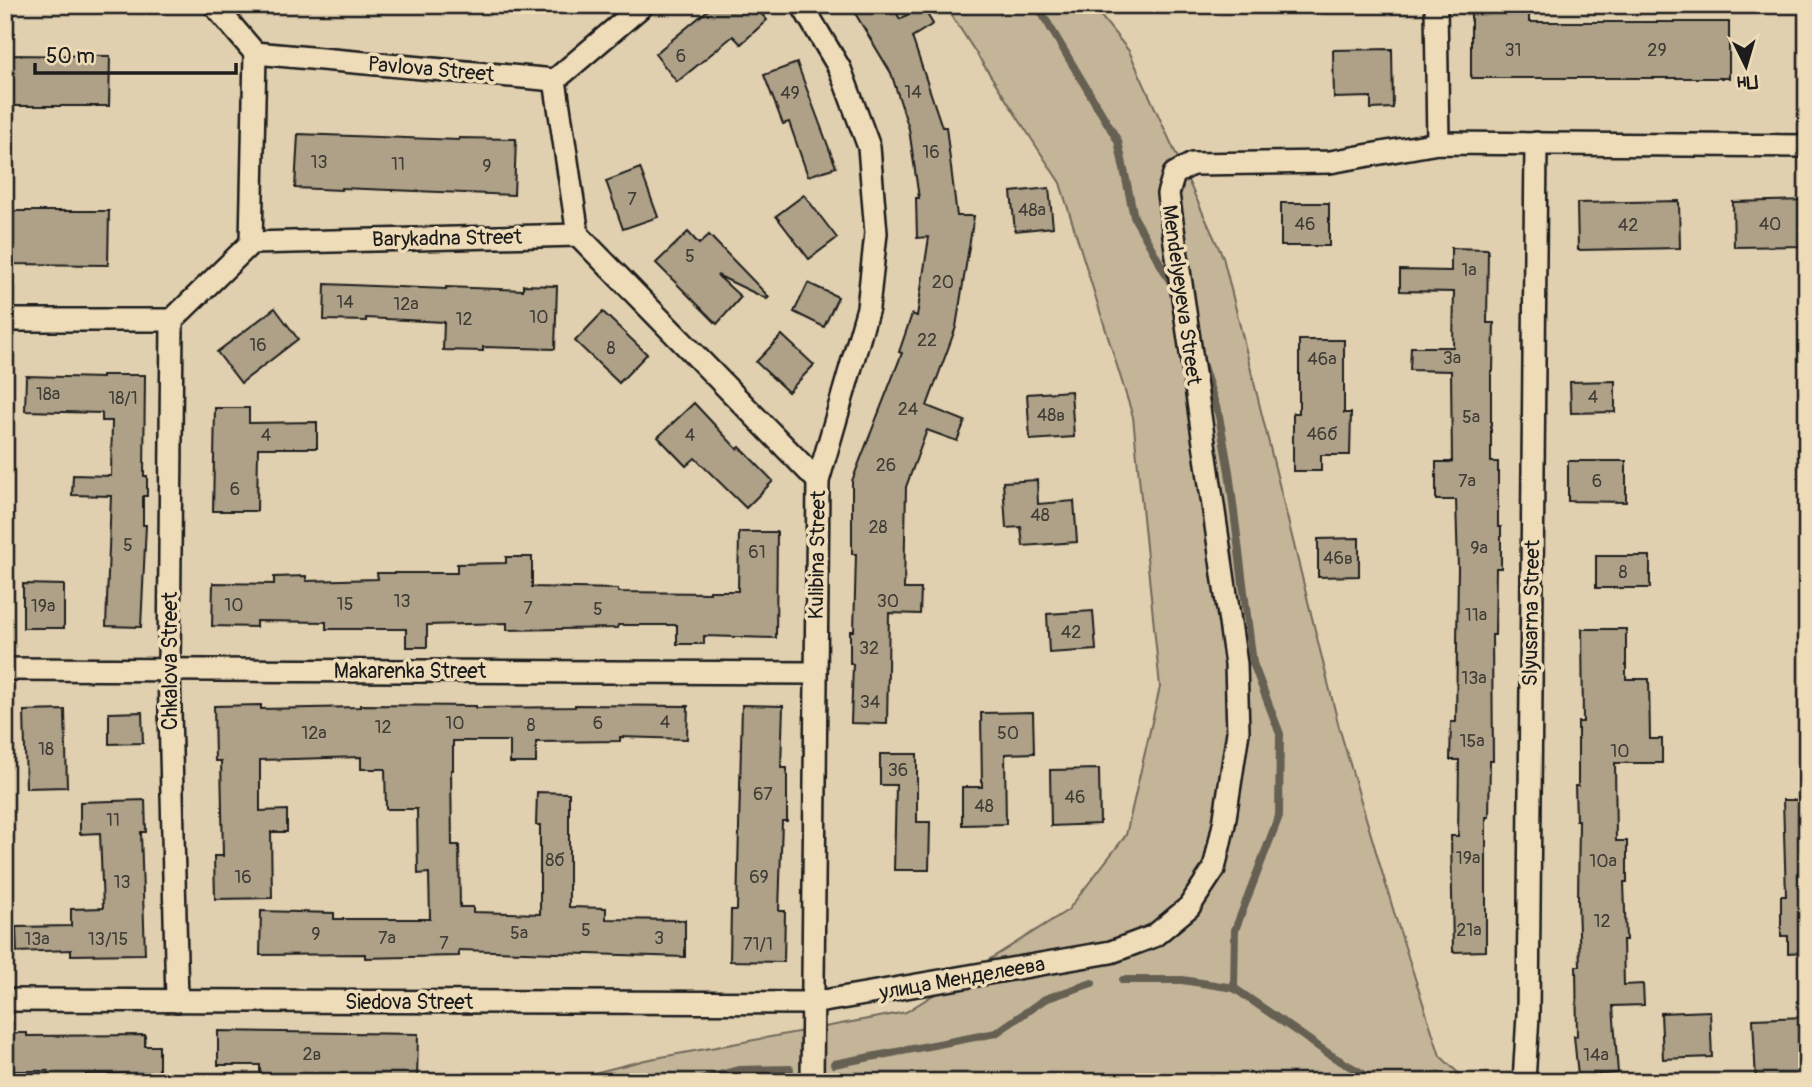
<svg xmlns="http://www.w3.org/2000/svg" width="1812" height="1087" font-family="Pangolin,sans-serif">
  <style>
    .green { fill: #c4b599; stroke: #70685a; stroke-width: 2 }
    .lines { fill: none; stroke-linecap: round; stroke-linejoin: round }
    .stream { stroke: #666053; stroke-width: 8 }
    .building { fill: #aea188; stroke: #1c1c1c; stroke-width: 2 }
    .minor-casing { stroke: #1c1c1c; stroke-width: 26 }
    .minor { stroke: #eedbb8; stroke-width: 21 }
    .labels { text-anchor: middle; stroke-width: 7; stroke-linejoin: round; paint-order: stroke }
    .number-label { font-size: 18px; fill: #403d37 }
    .street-label { font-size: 21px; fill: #1c1c1c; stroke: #eedbb8 }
  </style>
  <rect width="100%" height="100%" fill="#e1d0af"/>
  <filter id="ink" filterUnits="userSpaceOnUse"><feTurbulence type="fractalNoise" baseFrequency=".0143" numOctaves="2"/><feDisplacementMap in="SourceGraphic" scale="14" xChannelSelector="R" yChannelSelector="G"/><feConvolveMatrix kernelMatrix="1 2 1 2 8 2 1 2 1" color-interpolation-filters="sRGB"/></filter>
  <g filter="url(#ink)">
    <polygon class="green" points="945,5 1092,5 1129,51 1223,257 1339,727 1396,919 1440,1056 1468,1082 559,1082 645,1060 906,1012 1068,910 1126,835 1160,687 1133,417 1060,183"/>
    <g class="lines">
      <g class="stream">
        <polyline points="1037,5 1118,141 1134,217 1175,290"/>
        <polyline points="1201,360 1219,416 1229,472 1253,663 1280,734 1279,816 1235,930 1234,988"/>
        <polyline points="1123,980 1182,980 1234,988 1332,1056 1377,1082"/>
        <polyline points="834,1064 996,1033 1045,999 1092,983"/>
        <polyline points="693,1082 738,1070 790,1069"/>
      </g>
    </g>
    <g class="building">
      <polygon points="714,5 753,5 767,20 741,44 733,36 677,82 655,54"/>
      <polygon points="850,5 892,5 900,19 922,6 933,24 912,37 942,127 946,127 957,216 974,216 956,327 927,406 965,421 957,441 927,430 906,487 904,589 921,589 920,614 889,613 887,724 851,723 853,664 850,664 850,631 854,631 856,554 852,554 852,481 902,353 899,352 912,314 917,316 929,237 917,238 916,198 919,198 909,129 891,73"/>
      <polygon points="1471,5 1529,5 1529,22 1729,22 1729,78 1471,78"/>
      <polygon points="1392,49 1393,108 1371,109 1371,97 1334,98 1333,50"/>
      <polygon points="5,55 110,56 109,106 5,106"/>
      <polygon points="797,63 836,167 808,176 789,122 783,124 764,75"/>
      <polygon points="298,134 459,140 459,138 516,139 514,195 341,188 341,190 295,188"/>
      <polygon points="640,168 658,217 623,229 606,181"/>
      <polygon points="1049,188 1053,227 1015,231 1011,192"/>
      <polygon points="804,195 837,238 809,259 776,216"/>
      <polygon points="1807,200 1807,246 1734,247 1733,202"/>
      <polygon points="1679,201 1680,248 1578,250 1577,203"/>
      <rect x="1281" y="203" width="48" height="43"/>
      <polygon points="5,211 109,211 108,265 5,264"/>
      <polygon points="688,232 699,244 709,235 769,297 767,299 717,275 741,297 717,324 656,263"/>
      <polygon points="1451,248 1488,249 1487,323 1494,323 1493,371 1491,371 1491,462 1498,462 1498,527 1501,527 1501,568 1496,568 1495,635 1492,635 1493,761 1490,761 1489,817 1486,817 1486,951 1453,952 1451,836 1458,836 1459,760 1450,760 1451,722 1456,722 1458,568 1456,500 1436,500 1436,462 1452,462 1451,371 1410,370 1411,347 1453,347 1454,292 1400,291 1400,270 1451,271"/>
      <polygon points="808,283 838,297 824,327 794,312"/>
      <polygon points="325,284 446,289 446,287 523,290 523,285 557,286 555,349 483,347 483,351 443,350 444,322 366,318 366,321 324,320"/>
      <polygon points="275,308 298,339 241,383 217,352"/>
      <polygon points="603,312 647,354 619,383 575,341"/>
      <polygon points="782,335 814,365 788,392 756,362"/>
      <polygon points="1299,340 1344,340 1344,413 1351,413 1350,455 1321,455 1321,471 1293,471 1293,413 1299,413"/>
      <polygon points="102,375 145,375 144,476 147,476 147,496 143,496 143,525 146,525 141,627 106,626 111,496 72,495 73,475 111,476 112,421 102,421 102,413 25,411 26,376 102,378"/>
      <polygon points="1615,381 1615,412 1571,413 1570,382"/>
      <polygon points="1071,391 1074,437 1030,440 1027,394"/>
      <polygon points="694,403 737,449 740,447 773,481 746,508 695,458 686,466 658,437"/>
      <polygon points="215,408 249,408 249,423 317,422 317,448 258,448 257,511 213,511"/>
      <polygon points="1568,461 1626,461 1626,502 1568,501"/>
      <polygon points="1037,480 1038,504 1074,501 1077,542 1023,546 1021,527 1006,528 1003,482"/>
      <polygon points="739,532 777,532 776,638 704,636 704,644 677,644 677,625 618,625 617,628 507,630 507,623 427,625 427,647 406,647 406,629 326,629 326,622 256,621 256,627 212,626 213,583 274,584 274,577 306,576 306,581 378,579 377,573 457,573 457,564 506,563 506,557 532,557 532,587 618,589 618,592 710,593 710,591 738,591"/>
      <polygon points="1359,538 1359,576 1318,577 1318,539"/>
      <rect x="1596" y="556" width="54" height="32"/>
      <polygon points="23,584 64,585 64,628 23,628"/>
      <polygon points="1093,611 1096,650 1049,653 1047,614"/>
      <polygon points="1582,629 1626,629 1626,679 1649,679 1650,739 1662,739 1662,763 1615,763 1616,841 1627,841 1627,882 1624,882 1626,940 1623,940 1624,985 1643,984 1644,1005 1613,1006 1618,1073 1578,1076 1574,1036 1577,1036 1576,966 1580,966 1578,901 1579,820 1576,820 1575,786 1578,786 1578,722 1583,722"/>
      <polygon points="261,705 261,709 360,707 360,705 476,706 476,708 575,707 575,705 688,706 687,739 620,737 620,741 536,742 536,763 510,763 510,741 453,741 453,770 451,770 452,845 459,845 460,907 473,907 473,912 540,914 540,825 536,825 537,792 569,793 569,907 606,908 606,919 685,920 685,957 459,950 459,956 409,957 365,958 365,954 260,955 261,911 334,913 334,919 430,919 429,873 418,874 417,809 386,809 385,769 361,769 361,757 260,760 260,811 287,810 287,832 271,832 272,898 215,899 214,856 223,856 221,761 215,761 214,706"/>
      <polygon points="742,705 783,706 781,768 787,768 787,821 782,821 779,911 785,911 784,962 730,961 731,910 737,910"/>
      <polygon points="65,710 67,787 26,788 24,711"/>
      <polygon points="142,712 143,743 109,744 109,713"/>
      <polygon points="1033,712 1034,753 1005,754 1006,824 962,825 962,787 982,787 981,713"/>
      <polygon points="880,754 917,754 917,822 930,822 929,870 894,870 896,785 880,785"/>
      <polygon points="1099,769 1100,824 1051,826 1050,770"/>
      <polygon points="145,800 146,832 141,832 145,954 71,955 71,950 17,952 16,927 71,926 71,909 103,908 100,833 80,834 80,802"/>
      <polygon points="1783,800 1807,800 1807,952 1788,953 1788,936 1781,936 1781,896 1786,896"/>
      <polygon points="1710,1011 1712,1057 1663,1059 1661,1013"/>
      <polygon points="1807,1017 1807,1082 1756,1082 1753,1019"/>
      <polygon points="218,1031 418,1034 417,1082 365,1082 365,1075 260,1074 260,1065 218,1065"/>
      <polygon points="5,1033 27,1033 27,1036 145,1035 145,1046 159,1046 159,1082 127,1082 127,1074 86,1074 86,1082 48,1082 48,1071 5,1071"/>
    </g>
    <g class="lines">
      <defs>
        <g id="minor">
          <polyline points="214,5 255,53 555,80 643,5"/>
          <polyline points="802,5 840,69 869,147 876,233 868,308 818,481 812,1082"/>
          <polyline points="1436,5 1438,143"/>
          <polyline points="555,80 578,235"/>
          <polyline points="251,243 255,53"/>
          <polyline points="5,320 172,320 251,243 578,235 818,481"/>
          <polyline points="172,320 169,669 177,1001"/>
          <polyline points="5,669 815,673"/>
          <polyline points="5,1000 812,1003 1111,952 1154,936 1189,907 1214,869 1224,824 1238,732 1236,664 1168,194 1174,174 1192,164 1330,162 1438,143 1807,146"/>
          <polyline points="1524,1082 1528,1015 1536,143"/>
        </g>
      </defs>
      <use href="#minor" class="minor-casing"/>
      <use href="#minor" class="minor"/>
    </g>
  </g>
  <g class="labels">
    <g class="number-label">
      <text x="1513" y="56">31</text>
      <text x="1657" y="56">29</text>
      <text x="681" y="62">6</text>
      <text x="913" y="98">14</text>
      <text x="790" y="99">49</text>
      <text x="931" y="158">16</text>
      <text x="319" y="168">13</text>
      <text x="398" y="170">11</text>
      <text x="487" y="172">9</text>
      <text x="632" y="205">7</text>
      <text x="1032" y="216">48а</text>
      <text x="1305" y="230">46</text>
      <text x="1770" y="230">40</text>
      <text x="1628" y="231">42</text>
      <text x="690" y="262">5</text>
      <text x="1469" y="276">1а</text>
      <text x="943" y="288">20</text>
      <text x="345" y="308">14</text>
      <text x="406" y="310">12а</text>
      <text x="539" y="323">10</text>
      <text x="464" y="325">12</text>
      <text x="927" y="346">22</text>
      <text x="258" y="351">16</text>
      <text x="611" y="354">8</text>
      <text x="1452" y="364">3а</text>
      <text x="1322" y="365">46а</text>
      <text x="48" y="400">18а</text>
      <text x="1593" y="403">4</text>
      <text x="123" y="404">18/1</text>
      <text x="908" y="415">24</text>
      <text x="1051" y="421">48в</text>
      <text x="1471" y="423">5а</text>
      <text x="1322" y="440">46б</text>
      <text x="266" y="441">4</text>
      <text x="690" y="441">4</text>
      <text x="886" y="471">26</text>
      <text x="1467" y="487">7а</text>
      <text x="1597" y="487">6</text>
      <text x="235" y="495">6</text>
      <text x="1040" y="521">48</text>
      <text x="878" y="533">28</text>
      <text x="128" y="551">5</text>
      <text x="1479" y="554">9а</text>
      <text x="757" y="558">61</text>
      <text x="1338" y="564">46в</text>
      <text x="1623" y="578">8</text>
      <text x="402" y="607">13</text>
      <text x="888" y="607">30</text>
      <text x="345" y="610">15</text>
      <text x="234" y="611">10</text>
      <text x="43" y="612">19а</text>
      <text x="528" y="614">7</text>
      <text x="598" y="615">5</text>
      <text x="1476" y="621">11а</text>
      <text x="1071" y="638">42</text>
      <text x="869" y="654">32</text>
      <text x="1474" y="684">13а</text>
      <text x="870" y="708">34</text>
      <text x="665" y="728">4</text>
      <text x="455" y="729">10</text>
      <text x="598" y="729">6</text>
      <text x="531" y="731">8</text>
      <text x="383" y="733">12</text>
      <text x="314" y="739">12а</text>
      <text x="1008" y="739">50</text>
      <text x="1472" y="747">15а</text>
      <text x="46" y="755">18</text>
      <text x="1620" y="757">10</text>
      <text x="898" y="776">36</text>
      <text x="763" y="800">67</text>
      <text x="1075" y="803">46</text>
      <text x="984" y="812">48</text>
      <text x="113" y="826">11</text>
      <text x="1468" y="864">19а</text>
      <text x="555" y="866">8б</text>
      <text x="1603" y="867">10а</text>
      <text x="243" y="883">16</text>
      <text x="759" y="883">69</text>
      <text x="122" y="888">13</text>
      <text x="1602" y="927">12</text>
      <text x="586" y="936">5</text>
      <text x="1469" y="936">21а</text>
      <text x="519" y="939">5а</text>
      <text x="316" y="940">9</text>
      <text x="387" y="944">7а</text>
      <text x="659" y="944">3</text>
      <text x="37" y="945">13а</text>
      <text x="108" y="945">13/15</text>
      <text x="444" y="949">7</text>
      <text x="758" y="950">71/1</text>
      <text x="312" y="1060">2в</text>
      <text x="1596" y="1061">14а</text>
    </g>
    <g class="street-label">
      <text transform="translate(431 69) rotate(5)" y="7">Pavlova Street</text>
      <text transform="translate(447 238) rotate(-1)" y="7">Barykadna Street</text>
      <text transform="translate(1182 295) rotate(82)" y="7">Mendelyeyeva Street</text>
      <text transform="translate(817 555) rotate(-89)" y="7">Kulibina Street</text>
      <text transform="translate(1531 613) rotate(-89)" y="7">Slyusarna Street</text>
      <text transform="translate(170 661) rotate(-90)" y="7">Chkalova Street</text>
      <text x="410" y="678">Makarenka Street</text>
      <text transform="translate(962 978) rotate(-10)" y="7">улица Менделеева</text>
      <text x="409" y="1009">Siedova Street</text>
    </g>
  </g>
  <rect width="1812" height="1087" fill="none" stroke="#eedbb8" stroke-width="28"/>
  <rect x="14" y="14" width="1784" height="1059" fill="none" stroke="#1c1c1c" stroke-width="2.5" filter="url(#ink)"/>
  <g transform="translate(1746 66) rotate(175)" stroke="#eedbb8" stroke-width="5" paint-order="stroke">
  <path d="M0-5L12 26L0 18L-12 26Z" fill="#1c1c1c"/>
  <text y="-10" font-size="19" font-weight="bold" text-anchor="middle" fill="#1c1c1c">Пн</text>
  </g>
  <path d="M35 63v10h201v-10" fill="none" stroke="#1c1c1c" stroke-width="3.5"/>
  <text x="46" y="63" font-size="21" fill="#1c1c1c" stroke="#eedbb8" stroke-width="5" paint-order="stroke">50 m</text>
</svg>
